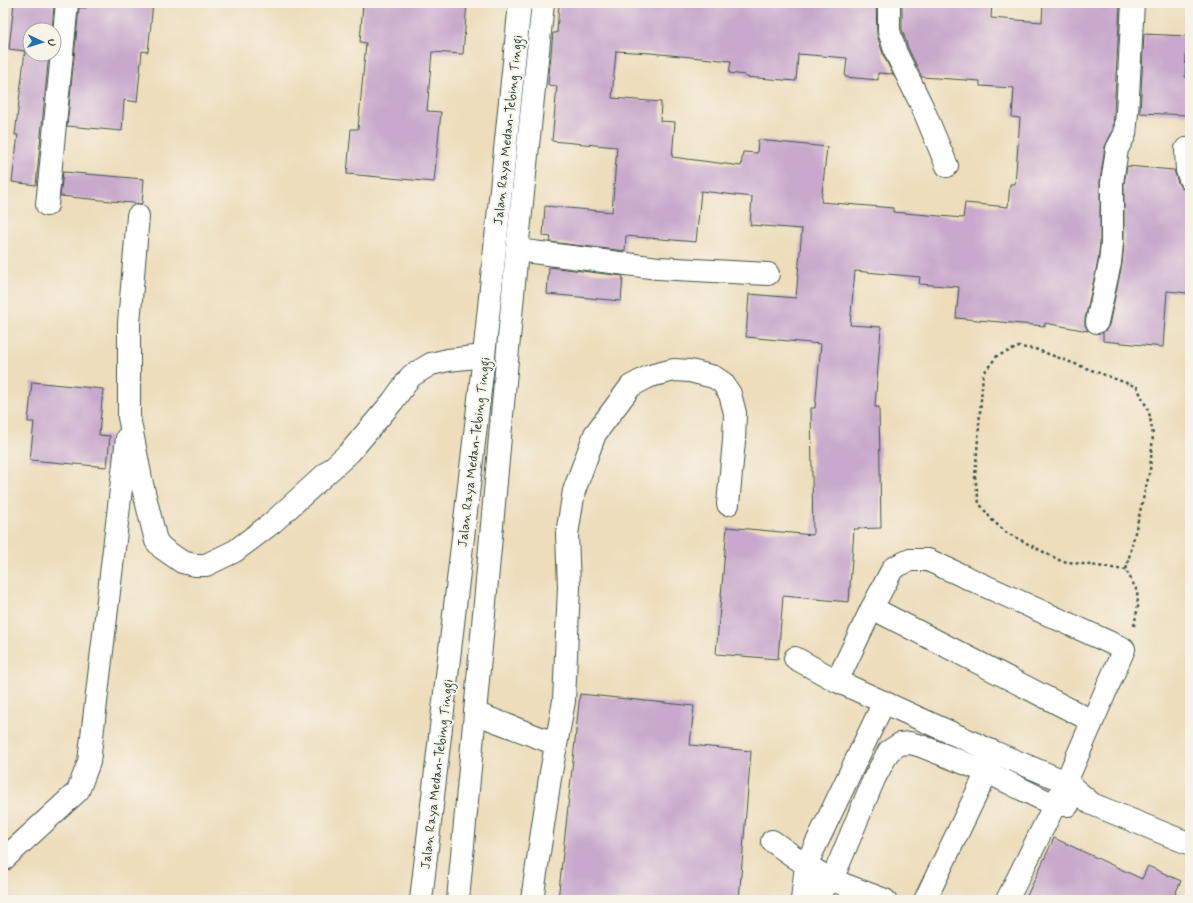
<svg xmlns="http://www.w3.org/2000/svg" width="1193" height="903" font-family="Mynerve,sans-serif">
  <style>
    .building { fill: #c8a8cc }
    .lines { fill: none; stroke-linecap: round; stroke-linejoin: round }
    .minor-casing { stroke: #3e5548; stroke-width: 24 }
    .highway-casing { stroke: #3e5548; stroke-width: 24 }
    .path { stroke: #3e5548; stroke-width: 2.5; stroke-dasharray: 3 3; stroke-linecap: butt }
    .minor { stroke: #fff; stroke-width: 22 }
    .highway { stroke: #fff; stroke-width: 22 }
    .labels { text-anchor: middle; stroke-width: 4; stroke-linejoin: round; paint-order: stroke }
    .street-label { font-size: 13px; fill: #1f3d34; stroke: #f7f3e8 }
  </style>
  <rect width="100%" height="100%" fill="#f7f3e8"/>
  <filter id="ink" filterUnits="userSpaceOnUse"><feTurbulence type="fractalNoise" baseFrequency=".025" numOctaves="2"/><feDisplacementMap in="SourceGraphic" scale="8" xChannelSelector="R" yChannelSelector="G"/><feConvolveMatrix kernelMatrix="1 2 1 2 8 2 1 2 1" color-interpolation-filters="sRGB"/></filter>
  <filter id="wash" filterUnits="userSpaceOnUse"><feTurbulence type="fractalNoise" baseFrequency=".012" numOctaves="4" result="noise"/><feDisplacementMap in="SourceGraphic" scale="16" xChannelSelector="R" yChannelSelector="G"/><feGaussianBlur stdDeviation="0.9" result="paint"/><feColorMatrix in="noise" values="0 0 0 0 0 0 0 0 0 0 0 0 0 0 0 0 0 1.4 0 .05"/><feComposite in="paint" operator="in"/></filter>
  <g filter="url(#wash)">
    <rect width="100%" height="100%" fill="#edddbb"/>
    <g id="blocks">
      <g class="building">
        <polygon points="14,3 40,3 54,5 52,30 30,30 30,54 49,54 36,185 12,182 18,135 15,135 25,51 9,49"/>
        <polygon points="86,3 153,3 148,52 142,51 137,102 124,100 122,131 67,126 79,8 86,8"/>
        <polygon points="363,3 467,3 463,54 432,52 427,111 441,112 434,182 347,174 351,129 358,129 366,43 360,42"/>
        <polygon points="559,3 876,3 877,35 884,57 893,74 878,73 878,80 845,77 847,58 798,54 796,81 745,77 745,75 729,73 731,61 650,53 616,51 612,98 661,102 660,121 675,122 672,157 741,166 743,152 757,153 758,140 827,147 821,202 893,208 893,212 963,218 965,203 1008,207 1010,184 1015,184 1020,118 1012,117 1014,88 980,86 980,81 922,77 908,48 902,29 902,3 992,3 991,18 1042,22 1043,3 1111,3 1111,4 1120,5 1113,130 1105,147 1100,181 1100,242 1098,261 1085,319 1085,325 1088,331 1045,323 1045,326 956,318 959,287 919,284 920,277 855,271 850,325 881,327 875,407 879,407 881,528 854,529 849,602 783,596 778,659 716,654 727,527 813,535 811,408 815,408 821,344 746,337 749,294 796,298 802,229 750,225 752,197 701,191 696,242 626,236 625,251 550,242 551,237 543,236 545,206 612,212 617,147 552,141 557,86 548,85 553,33 557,33"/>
        <polygon points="1144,34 1187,36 1185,77 1190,77 1190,115 1140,113"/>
        <polygon points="1127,166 1174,170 1178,183 1181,188 1190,191 1190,261 1187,293 1167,291 1163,347 1103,341 1103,333 1102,333 1106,330 1109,325 1122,264 1124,243 1124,184"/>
        <polygon points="63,172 144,179 142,204 60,196"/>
        <polygon points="549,267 623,276 621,301 547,294"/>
        <polygon points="32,382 103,389 99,435 110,436 107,467 30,460 34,422 28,422"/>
        <polygon points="580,694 694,706 690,745 751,751 739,900 558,900"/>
        <polygon points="1054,838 1142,879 1148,866 1181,881 1175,894 1188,900 1025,900"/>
      </g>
    </g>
  </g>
  <g filter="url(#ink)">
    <use href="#blocks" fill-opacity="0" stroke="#3e5548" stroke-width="1"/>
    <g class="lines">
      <defs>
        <g id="minor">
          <polyline points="889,3 889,31 896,53 922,106 947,166"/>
          <polyline points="1186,149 1187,170 1190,179"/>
          <polyline points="47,205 67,3"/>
          <polyline points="138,216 129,323 129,417 142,484 156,541 162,548 182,562 195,565 206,565 235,551 272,523 350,452 393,401 411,376 431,364 448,360 484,356"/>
          <polyline points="517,250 658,268 768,274"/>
          <polyline points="1097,322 1110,263 1112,243 1112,183 1117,149 1125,134 1127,113 1133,3"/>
          <polyline points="872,608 1092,721"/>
          <polyline points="795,658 837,681 927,722 996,753 1066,782 1092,804 1190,844"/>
          <polyline points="837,681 872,608 893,568 910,560 928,560 1124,649 1066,782 1007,900"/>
          <polyline points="475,713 556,744"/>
          <polyline points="772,841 806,865 832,880 885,900"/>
          <polyline points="3,860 78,791 89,762 127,438"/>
          <polyline points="532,900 550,778 564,701 569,587 567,534 574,491 595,434 631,386 650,376 674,370 690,371 714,377 723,383 730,394 735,413 734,441 728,504"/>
          <polyline points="802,900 806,865 884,702"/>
          <polyline points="811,900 832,880 874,779 889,751 900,744 910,743 921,746 987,772 1054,805 1068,805"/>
          <polyline points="925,900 987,772"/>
        </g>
        <g id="highway">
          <polyline points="421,900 484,356 520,3"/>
          <polyline points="458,900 517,250 543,3"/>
        </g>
      </defs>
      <use href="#minor" class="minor-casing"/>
      <use href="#highway" class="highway-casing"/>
      <polyline class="path" points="1126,570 1061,561 1007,533 992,520 979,503 975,477 983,374 997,356 1019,347 1035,349 1137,387 1149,412 1153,435 1150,470 1126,570 1137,591 1138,606 1134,626"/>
      <use href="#minor" class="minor"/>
      <use href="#highway" class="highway"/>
    </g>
  </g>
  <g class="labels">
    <g class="street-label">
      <text transform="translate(507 130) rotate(-84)" y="5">Jalan Raya Medan-Tebing Tinggi</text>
      <text transform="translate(473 452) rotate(-83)" y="5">Jalan Raya Medan-Tebing Tinggi</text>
      <text transform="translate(436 774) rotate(-83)" y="5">Jalan Raya Medan-Tebing Tinggi</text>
    </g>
  </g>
  <rect width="1193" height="903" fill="none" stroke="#f7f3e8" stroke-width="16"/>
  <g transform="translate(42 42) rotate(94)"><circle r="19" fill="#f7f3e8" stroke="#a1aaa0"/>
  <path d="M0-3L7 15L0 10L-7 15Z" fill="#1f6fb2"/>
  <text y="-6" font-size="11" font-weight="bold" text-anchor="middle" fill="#1f3d34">U</text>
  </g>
</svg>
